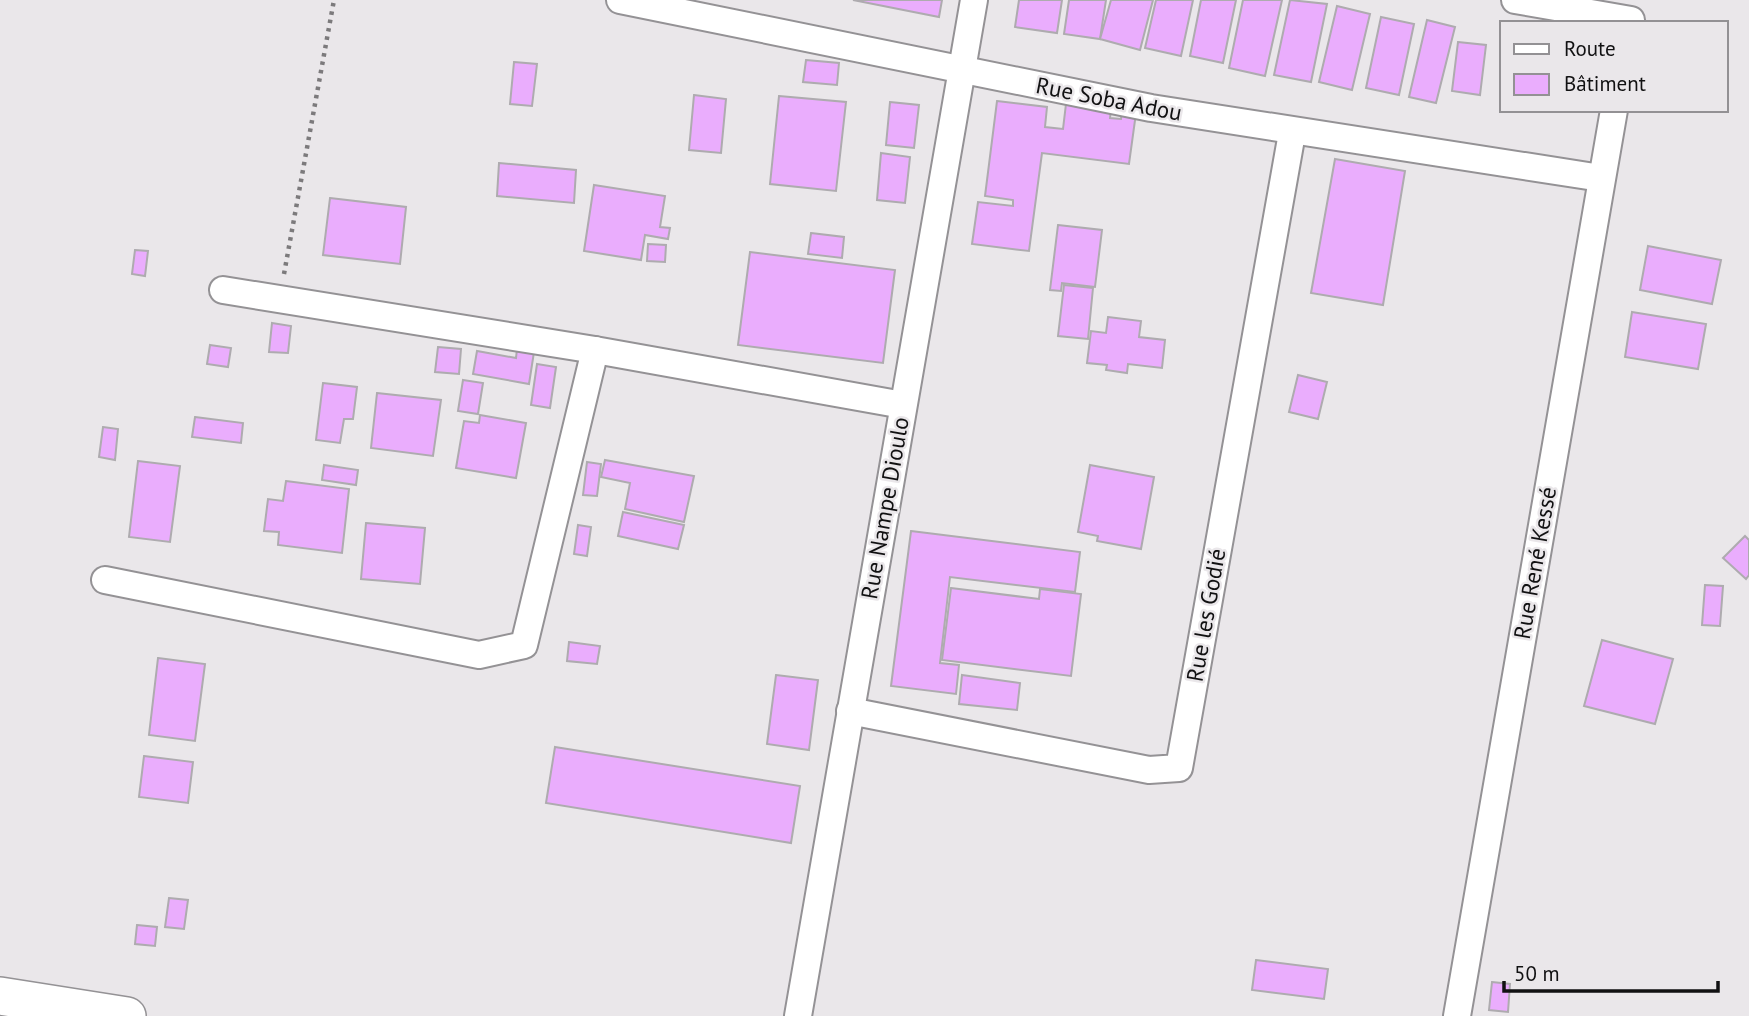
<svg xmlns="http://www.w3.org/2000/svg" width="1749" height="1016" font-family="'PT Sans',sans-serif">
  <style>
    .building { fill: #eaadfd; stroke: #aeabaf; stroke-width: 2 }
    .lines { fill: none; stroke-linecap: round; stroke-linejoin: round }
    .street-casing { stroke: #949295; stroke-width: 30 }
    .secondary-casing { stroke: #949295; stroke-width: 40 }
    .path { stroke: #7c7a7c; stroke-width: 4.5; stroke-dasharray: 3.5 5; stroke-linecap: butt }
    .street { stroke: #fff; stroke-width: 26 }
    .secondary { stroke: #fff; stroke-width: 37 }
    .labels { text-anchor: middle; stroke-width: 5; stroke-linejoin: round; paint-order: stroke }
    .street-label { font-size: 23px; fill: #111112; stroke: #eae7ea }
  </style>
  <rect width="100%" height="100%" fill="#eae7ea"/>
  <g class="building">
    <polygon points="853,0 942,0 939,17"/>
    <polygon points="1019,0 1062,0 1057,33 1015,27"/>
    <polygon points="1069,0 1106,0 1100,39 1064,34"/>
    <polygon points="1111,0 1153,0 1140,50 1100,39"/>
    <polygon points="1156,0 1193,0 1181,56 1145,48"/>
    <polygon points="1201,0 1236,0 1223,63 1190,56"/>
    <polygon points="1243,0 1282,0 1265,76 1229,68"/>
    <polygon points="1290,0 1327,4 1311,82 1274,75"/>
    <polygon points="1337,6 1370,14 1352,90 1319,82"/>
    <polygon points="1381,17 1414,24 1399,95 1366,88"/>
    <polygon points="1427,20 1455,27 1436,103 1409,97"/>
    <polygon points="1458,42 1486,45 1480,95 1452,91"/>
    <polygon points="806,60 839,63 837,85 803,82"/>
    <polygon points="514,62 537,64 532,106 510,104"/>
    <polygon points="694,95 726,99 721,153 689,150"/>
    <polygon points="779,96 846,102 836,191 770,184"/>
    <polygon points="997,101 1047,107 1045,127 1063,129 1066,104 1111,110 1110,118 1121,119 1122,111 1136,113 1129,164 1042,153 1029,251 972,244 978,202 1013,206 1013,200 985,196"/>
    <polygon points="890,102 919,105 914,148 886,145"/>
    <polygon points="881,153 910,157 905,203 877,200"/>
    <polygon points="1335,159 1405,171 1383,305 1311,293"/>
    <polygon points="499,163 576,170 574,203 497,196"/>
    <polygon points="594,185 665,196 660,227 670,228 668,239 645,235 641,260 584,251"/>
    <polygon points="330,198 406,207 400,264 323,255"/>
    <polygon points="1058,225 1102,230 1095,287 1062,283 1061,291 1050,290"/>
    <polygon points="811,233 844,237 842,258 808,254"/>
    <polygon points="648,244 666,245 665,262 647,261"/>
    <polygon points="1648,246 1721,260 1712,304 1640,290"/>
    <polygon points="135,250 148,251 145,276 132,274"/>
    <polygon points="750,252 895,270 883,363 738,345"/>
    <polygon points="1064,285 1093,288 1088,339 1058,336"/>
    <polygon points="1632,312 1706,324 1698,369 1625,357"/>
    <polygon points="1108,317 1141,321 1139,337 1165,340 1162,368 1128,364 1127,373 1106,370 1107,365 1087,363 1091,331 1106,333"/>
    <polygon points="272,323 291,326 288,353 269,352"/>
    <polygon points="210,345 231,348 228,367 207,364"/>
    <polygon points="438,347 461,349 459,374 435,372"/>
    <polygon points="517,349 534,352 529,384 473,374 477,351 516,358"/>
    <polygon points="537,364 556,367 550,408 531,405"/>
    <polygon points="1298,375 1327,382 1318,419 1289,412"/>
    <polygon points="463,380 483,383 478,414 458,411"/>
    <polygon points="323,383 357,387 353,419 344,419 340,443 316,440"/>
    <polygon points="377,393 441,400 433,456 371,448"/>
    <polygon points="480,415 526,423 516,478 456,468 464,421 479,423"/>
    <polygon points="195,417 243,423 241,443 192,437"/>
    <polygon points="103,427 118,429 115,460 99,457"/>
    <polygon points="605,460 694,476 684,522 625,509 630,483 601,477"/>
    <polygon points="138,461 180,466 170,542 129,537"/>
    <polygon points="587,462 601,464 597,496 583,495"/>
    <polygon points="324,465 358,470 356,485 322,480"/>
    <polygon points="1090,465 1154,477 1141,549 1097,541 1098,536 1078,532"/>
    <polygon points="286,481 349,489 342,553 278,545 279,532 264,531 268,499 283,501"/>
    <polygon points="623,512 684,525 678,549 618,536"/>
    <polygon points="366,523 425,528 420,584 361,579"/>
    <polygon points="578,525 591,527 587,556 574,554"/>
    <polygon points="911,531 1080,552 1075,592 950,577 940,663 959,665 956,694 891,686"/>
    <polygon points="1745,536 1749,540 1749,575 1746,579 1723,558"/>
    <polygon points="1705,585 1723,586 1720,626 1702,625"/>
    <polygon points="951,588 1039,599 1040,589 1081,594 1071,676 942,660"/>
    <polygon points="1602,640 1673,659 1655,724 1584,706"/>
    <polygon points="569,642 600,646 597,664 567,661"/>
    <polygon points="158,658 205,664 195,741 149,735"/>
    <polygon points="776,675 818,680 809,750 767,744"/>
    <polygon points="962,675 1020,683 1017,710 959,704"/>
    <polygon points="555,747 800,786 791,843 546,803"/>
    <polygon points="144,756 193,762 188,803 139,797"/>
    <polygon points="169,898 188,900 184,929 165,927"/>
    <polygon points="137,925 157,927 155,946 135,944"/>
    <polygon points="1256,960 1328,969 1324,999 1252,990"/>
    <polygon points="1492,982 1510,984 1508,1012 1489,1010"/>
  </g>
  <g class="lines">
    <defs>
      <g id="street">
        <polyline points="620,0 1151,108 1601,178"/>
        <polyline points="1515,0 1631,20"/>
        <polyline points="223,290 595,350 903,405"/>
        <polyline points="105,580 479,655 524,645 595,350"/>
        <polyline points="850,711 1149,770 1179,768 1292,133"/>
        <polyline points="798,1016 974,0"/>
        <polyline points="1457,1016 1614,110"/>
      </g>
      <polyline id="secondary" points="0,996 127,1016"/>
    </defs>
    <use href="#street" class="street-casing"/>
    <use href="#secondary" class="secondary-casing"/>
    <polyline class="path" points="284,274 334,0"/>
    <use href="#street" class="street"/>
    <use href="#secondary" class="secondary"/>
  </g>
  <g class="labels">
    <g class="street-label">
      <text transform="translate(1109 99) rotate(11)" y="8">Rue Soba Adou</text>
      <text transform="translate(885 508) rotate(-80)" y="8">Rue Nampe Dioulo</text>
      <text transform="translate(1535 563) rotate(-80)" y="8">Rue René Kessé</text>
      <text transform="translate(1206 615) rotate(-80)" y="8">Rue les Godié</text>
    </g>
  </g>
  <rect x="1500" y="21" width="228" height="91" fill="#eae7ea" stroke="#939194" stroke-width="2"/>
  <rect x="1514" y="44" width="35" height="10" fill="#ffffff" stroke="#939194" stroke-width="2"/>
  <text x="1564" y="56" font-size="21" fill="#111112">Route</text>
  <rect x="1514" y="74" width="35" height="21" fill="#eaadfd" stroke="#939194" stroke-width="2"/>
  <text x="1564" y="91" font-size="21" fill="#111112">Bâtiment</text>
  <path d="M1504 981v10h214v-10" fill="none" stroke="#111112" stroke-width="3.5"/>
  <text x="1514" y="981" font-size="21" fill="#111112" stroke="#eae7ea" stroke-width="5" paint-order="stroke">50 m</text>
</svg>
